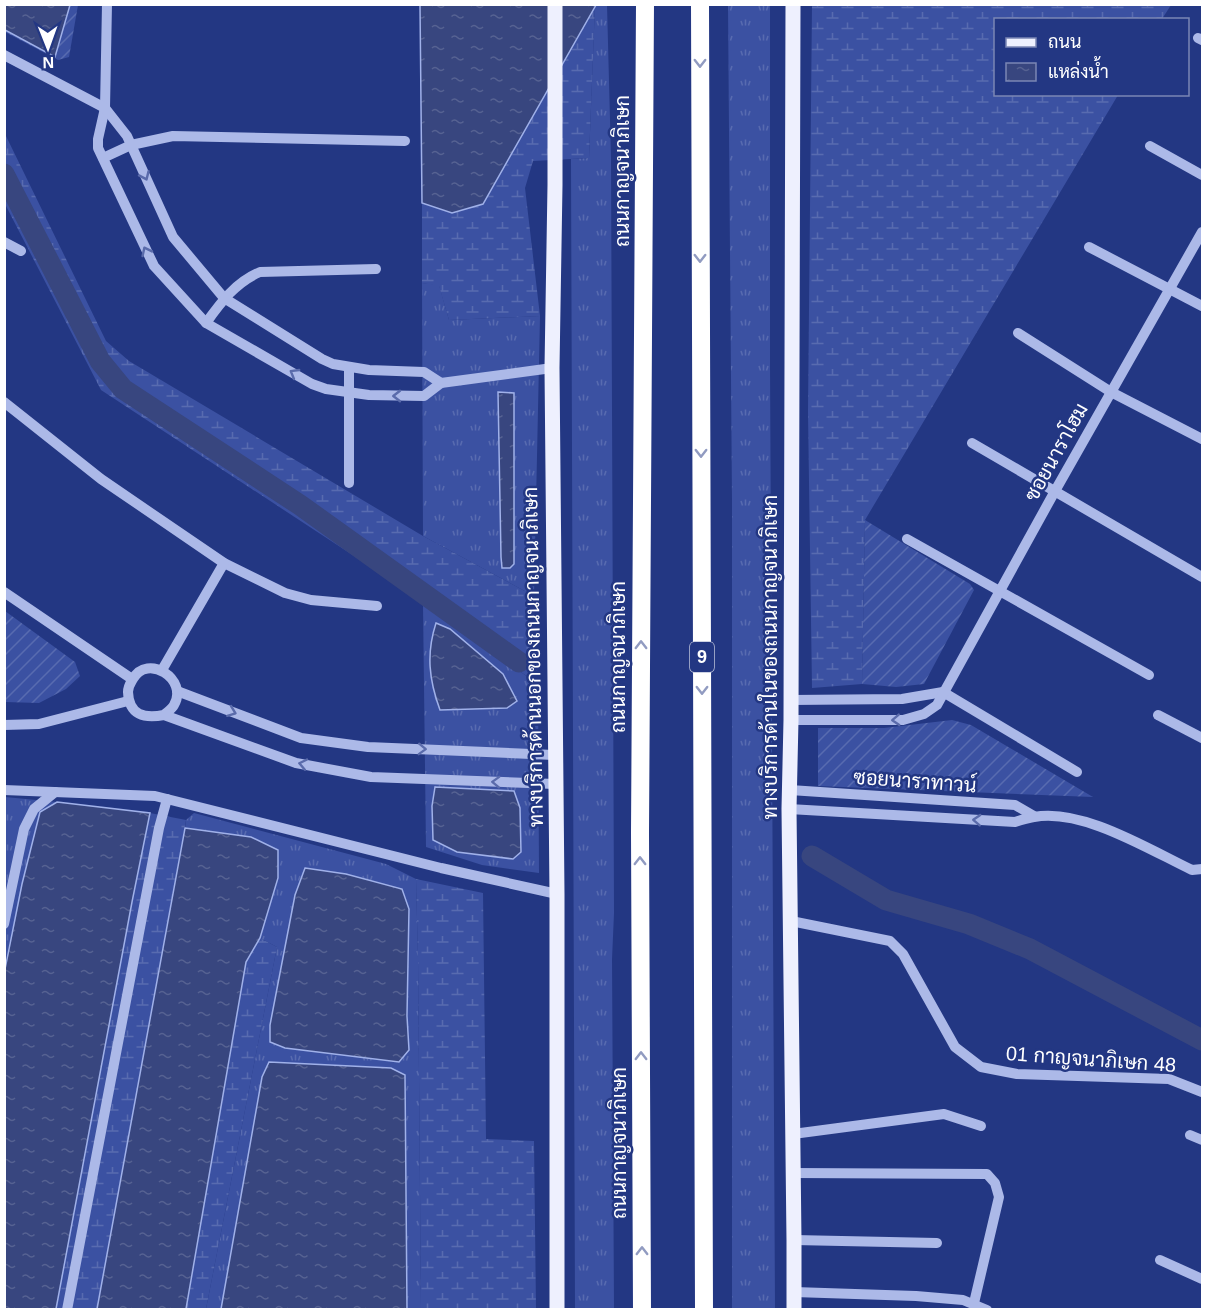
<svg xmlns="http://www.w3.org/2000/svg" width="1207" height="1314" font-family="Arial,Sarabun,sans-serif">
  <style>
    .grass { fill: url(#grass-tufts); fill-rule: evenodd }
    .wetland { fill: url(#wetland-marsh) }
    .garden { fill: url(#garden-furrows) }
    .water { fill: url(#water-ripples); stroke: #a0b1e9; stroke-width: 1.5 }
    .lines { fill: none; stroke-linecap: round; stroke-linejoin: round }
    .canal { stroke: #38467f; stroke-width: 21 }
    .minor { stroke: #acb9e8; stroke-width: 10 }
    .major { stroke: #eef0fe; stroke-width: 15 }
    .highway { stroke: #fff; stroke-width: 18 }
    .oneway { stroke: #919bc1 }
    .oneway2 { stroke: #5a6bab }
    .labels { text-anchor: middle; stroke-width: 5; stroke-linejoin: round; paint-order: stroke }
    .shield { fill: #233783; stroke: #bdc3da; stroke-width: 1.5 }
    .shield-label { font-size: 18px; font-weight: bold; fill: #fff }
    .street-label { font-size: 20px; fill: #fff; stroke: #233783 }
  </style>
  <defs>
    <pattern id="grass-tufts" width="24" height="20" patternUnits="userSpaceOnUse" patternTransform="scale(1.5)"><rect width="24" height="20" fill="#3b51a2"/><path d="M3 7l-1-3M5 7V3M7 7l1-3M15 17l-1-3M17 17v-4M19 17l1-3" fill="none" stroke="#586bb0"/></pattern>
    <pattern id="wetland-marsh" width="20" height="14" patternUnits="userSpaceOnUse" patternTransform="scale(1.5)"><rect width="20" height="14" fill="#3b51a2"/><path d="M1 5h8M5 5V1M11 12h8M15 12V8" fill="none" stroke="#586bb0"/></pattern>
    <pattern id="garden-furrows" width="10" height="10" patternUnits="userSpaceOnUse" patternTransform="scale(1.5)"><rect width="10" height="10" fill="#3b51a2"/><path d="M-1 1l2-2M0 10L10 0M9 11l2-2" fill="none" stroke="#586bb0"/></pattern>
    <pattern id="water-ripples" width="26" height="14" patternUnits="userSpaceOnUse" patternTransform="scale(1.5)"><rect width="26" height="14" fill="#38467f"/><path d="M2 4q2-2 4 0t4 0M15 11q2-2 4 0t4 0" fill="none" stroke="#566292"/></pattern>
  </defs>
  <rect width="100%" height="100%" fill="#233783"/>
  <g class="grass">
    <polygon points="595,5 607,5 611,159 614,913 612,959 614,1310 575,1309 571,159 589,158"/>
    <polygon points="728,5 770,5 770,366 775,1310 732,1309 732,500"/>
    <polygon points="422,283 439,285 449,320 540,316 534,596 423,536"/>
    <polygon points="423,604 538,684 539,873 482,865 426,847"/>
    <polygon points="5,797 57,802 40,813 22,884 4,969"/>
    <path d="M194,813L386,864L416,879L418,958L421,1309H407L405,1075L391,1068L270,1062L262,1077L221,1309H206L277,947L260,938L278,878L251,837L185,828L186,820ZM305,868L346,874L402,889L409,1050L399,1062L285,1048L270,1042V1025L295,895Z"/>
  </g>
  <g class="wetland">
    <polygon points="595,5 589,158 533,161 525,188 540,316 449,320 439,286 422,283 422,203 452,213 483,204"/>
    <polygon points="812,5 1171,5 1162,19 996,20 996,94 1118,95 865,520 862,684 812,688 808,412"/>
    <polygon points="5,134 106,341 129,361 423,536 534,596 538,684 383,575 101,390 5,204"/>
    <polygon points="150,813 186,820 97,1309 56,1310 132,902"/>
    <polygon points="416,879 483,893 486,1139 534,1141 536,1309 421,1309 418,958"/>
    <polygon points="260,938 277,947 206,1309 186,1310 246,962"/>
  </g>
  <g class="garden">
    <polygon points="4,5 78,5 69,57 58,60 5,32"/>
    <polygon points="865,520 970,584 974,590 924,684 896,687 862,684"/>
    <polygon points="5,611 75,662 80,676 66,689 39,703 5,702"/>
    <polygon points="952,720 971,725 1093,797 818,786 818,728 884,728"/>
  </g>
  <g class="water">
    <polygon points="4,5 70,5 55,57 5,30"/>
    <polygon points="420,5 596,5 483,204 452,213 422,203"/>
    <polygon points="498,392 514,393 514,564 510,568 502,568 501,557"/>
    <path d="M436,623L450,629L503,674L517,701L507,708L440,710C429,680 426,654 436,623Z"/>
    <polygon points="435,787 514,791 520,808 521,852 513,859 457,852 433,840 432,806"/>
    <polygon points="57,802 150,813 132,902 56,1309 5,1309 5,969 22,884 40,812"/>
    <polygon points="185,828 251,837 278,850 278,878 260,938 246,962 186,1309 97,1309"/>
    <polygon points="305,868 346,874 402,889 409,909 407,1016 409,1050 399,1062 285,1048 270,1042 270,1025 295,895"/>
    <polygon points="269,1062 391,1068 405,1075 407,1309 221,1309 262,1077"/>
  </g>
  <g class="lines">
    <g class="canal">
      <polyline points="4,174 100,361 123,389 300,505 519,662"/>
      <polyline points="812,856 886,900 969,924 1030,949 1202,1040"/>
    </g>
    <g class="minor">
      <polyline points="107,4 105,108 98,139 98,148 154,266 206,323 312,384 326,389 369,395 424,396 441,383 552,368"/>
      <polyline points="1198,38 1202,40"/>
      <polyline points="4,55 105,108 127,136 173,237 224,298 322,359 333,364 369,370 424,372 441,383"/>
      <polyline points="1150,146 1202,175"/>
      <polyline points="103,158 131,145 173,136 405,141"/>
      <polyline points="4,242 21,251"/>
      <polyline points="1089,247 1202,306"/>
      <path d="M206,323C221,302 236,282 260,272L376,269"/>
      <polyline points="1018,333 1111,392 1202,439"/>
      <polyline points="4,402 101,479 224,563 285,593 311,600 377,606"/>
      <polyline points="972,443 1202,577"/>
      <polyline points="349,483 349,368"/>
      <polyline points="907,539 1149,675"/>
      <polyline points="4,592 132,679"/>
      <polyline points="162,670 224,563"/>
      <polyline points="177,691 301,738 368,747 554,755"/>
      <polyline points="943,692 1077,772"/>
      <polyline points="791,700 902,699 943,692"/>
      <path d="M164,715C167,712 172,709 174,705C189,679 147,653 133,679C130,684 128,686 128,692C129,715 144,719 164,715L296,763L371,777L555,784"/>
      <polyline points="1158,715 1202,738"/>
      <polyline points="791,720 903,720 924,714 937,705 1055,491 1202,232"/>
      <polyline points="4,725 39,724 128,701"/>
      <polyline points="4,790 155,796 441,868 557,894"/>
      <polyline points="790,790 1015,805 1034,816"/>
      <path d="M789,809L1015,822C1021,820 1027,818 1034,817C1082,808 1148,849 1192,870L1202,869"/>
      <polyline points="791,921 890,941 903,954 955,1047 981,1067 1017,1074 1169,1079 1202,1092"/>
      <polyline points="4,924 24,829 34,809 55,792"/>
      <polyline points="793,1134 944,1114 981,1126"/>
      <polyline points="1190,1135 1202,1140"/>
      <polyline points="793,1173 987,1174 995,1183 999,1197 974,1303"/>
      <polyline points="794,1240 937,1243"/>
      <polyline points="1160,1260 1202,1279"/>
      <polyline points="794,1292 916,1296 963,1300 987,1310"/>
      <polyline points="67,1310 159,828 167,799"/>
    </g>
    <g class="major">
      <polyline points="555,4 555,185 552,368 557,894 557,1310"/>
      <polyline points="793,4 791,720 789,809 794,1240 794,1310"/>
    </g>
    <g class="highway">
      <polyline points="700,4 704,1310"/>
      <polyline points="642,1310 640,833 645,4"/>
    </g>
  </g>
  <defs><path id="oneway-chevron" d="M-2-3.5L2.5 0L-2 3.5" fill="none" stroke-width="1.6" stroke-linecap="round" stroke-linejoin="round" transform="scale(1.5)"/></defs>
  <g class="oneway">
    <use href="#oneway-chevron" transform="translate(700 63) rotate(90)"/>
    <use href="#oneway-chevron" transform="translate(700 258) rotate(90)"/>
    <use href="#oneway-chevron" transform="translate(701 453) rotate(90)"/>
    <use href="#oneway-chevron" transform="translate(641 645) rotate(-90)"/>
    <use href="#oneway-chevron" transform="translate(702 690) rotate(90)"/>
    <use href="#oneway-chevron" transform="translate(640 861) rotate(-90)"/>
    <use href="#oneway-chevron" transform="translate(641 1056) rotate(-90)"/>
    <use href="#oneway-chevron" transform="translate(642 1251) rotate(-90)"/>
  </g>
  <g class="oneway2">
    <use href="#oneway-chevron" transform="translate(145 176) rotate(66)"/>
    <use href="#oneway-chevron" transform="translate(146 251) rotate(-116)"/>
    <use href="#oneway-chevron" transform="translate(294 373) rotate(-150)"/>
    <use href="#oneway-chevron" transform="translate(397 396) rotate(-180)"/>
    <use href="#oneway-chevron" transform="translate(232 712) rotate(21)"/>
    <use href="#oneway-chevron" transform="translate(896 720) rotate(177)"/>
    <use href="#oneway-chevron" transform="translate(422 749) rotate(2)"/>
    <use href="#oneway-chevron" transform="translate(303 764) rotate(-168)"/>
    <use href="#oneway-chevron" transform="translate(496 782) rotate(-178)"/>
    <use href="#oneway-chevron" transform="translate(977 820) rotate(-177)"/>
  </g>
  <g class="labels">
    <rect class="shield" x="690" y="642" width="24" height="30" rx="4.5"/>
    <g class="shield-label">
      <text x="702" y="663">9</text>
    </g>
    <g class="street-label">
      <text transform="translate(622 171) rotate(-90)" y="7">ถนนกาญจนาภิเษก</text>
      <text transform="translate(1056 452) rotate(-61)" y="7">ซอยนาราโฮม</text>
      <text transform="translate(533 657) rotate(-91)" y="7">ทางบริการด้านนอกของถนนกาญจนาภิเษก</text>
      <text transform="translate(618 657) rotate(-90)" y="7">ถนนกาญจนาภิเษก</text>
      <text transform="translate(770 657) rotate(-90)" y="7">ทางบริการด้านในของถนนกาญจนาภิเษก</text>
      <text transform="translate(915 781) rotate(4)" y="7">ซอยนาราทาวน์</text>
      <text transform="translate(1091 1059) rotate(4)" y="7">01 กาญจนาภิเษก 48</text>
      <text transform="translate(619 1143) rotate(-90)" y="7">ถนนกาญจนาภิเษก</text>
    </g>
  </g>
  <rect width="1207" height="1314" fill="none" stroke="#ffffff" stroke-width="12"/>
  <rect x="994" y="18" width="195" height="78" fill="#233783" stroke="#7b87b5" stroke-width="1.5"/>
  <rect x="1006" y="38" width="30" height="9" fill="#eef0fe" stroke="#7b87b5" stroke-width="1.5"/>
  <text x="1048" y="48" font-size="18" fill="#ffffff">ถนน</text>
  <rect x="1006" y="63" width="30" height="18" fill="url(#water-ripples)" stroke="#7b87b5" stroke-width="1.5"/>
  <text x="1048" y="78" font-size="18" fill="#ffffff">แหล่งน้ำ</text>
  <g transform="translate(48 48) rotate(179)" stroke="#233783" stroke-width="4.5" paint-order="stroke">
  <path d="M0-4.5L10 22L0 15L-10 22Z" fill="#ffffff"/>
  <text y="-9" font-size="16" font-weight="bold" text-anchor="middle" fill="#ffffff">N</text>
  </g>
</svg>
